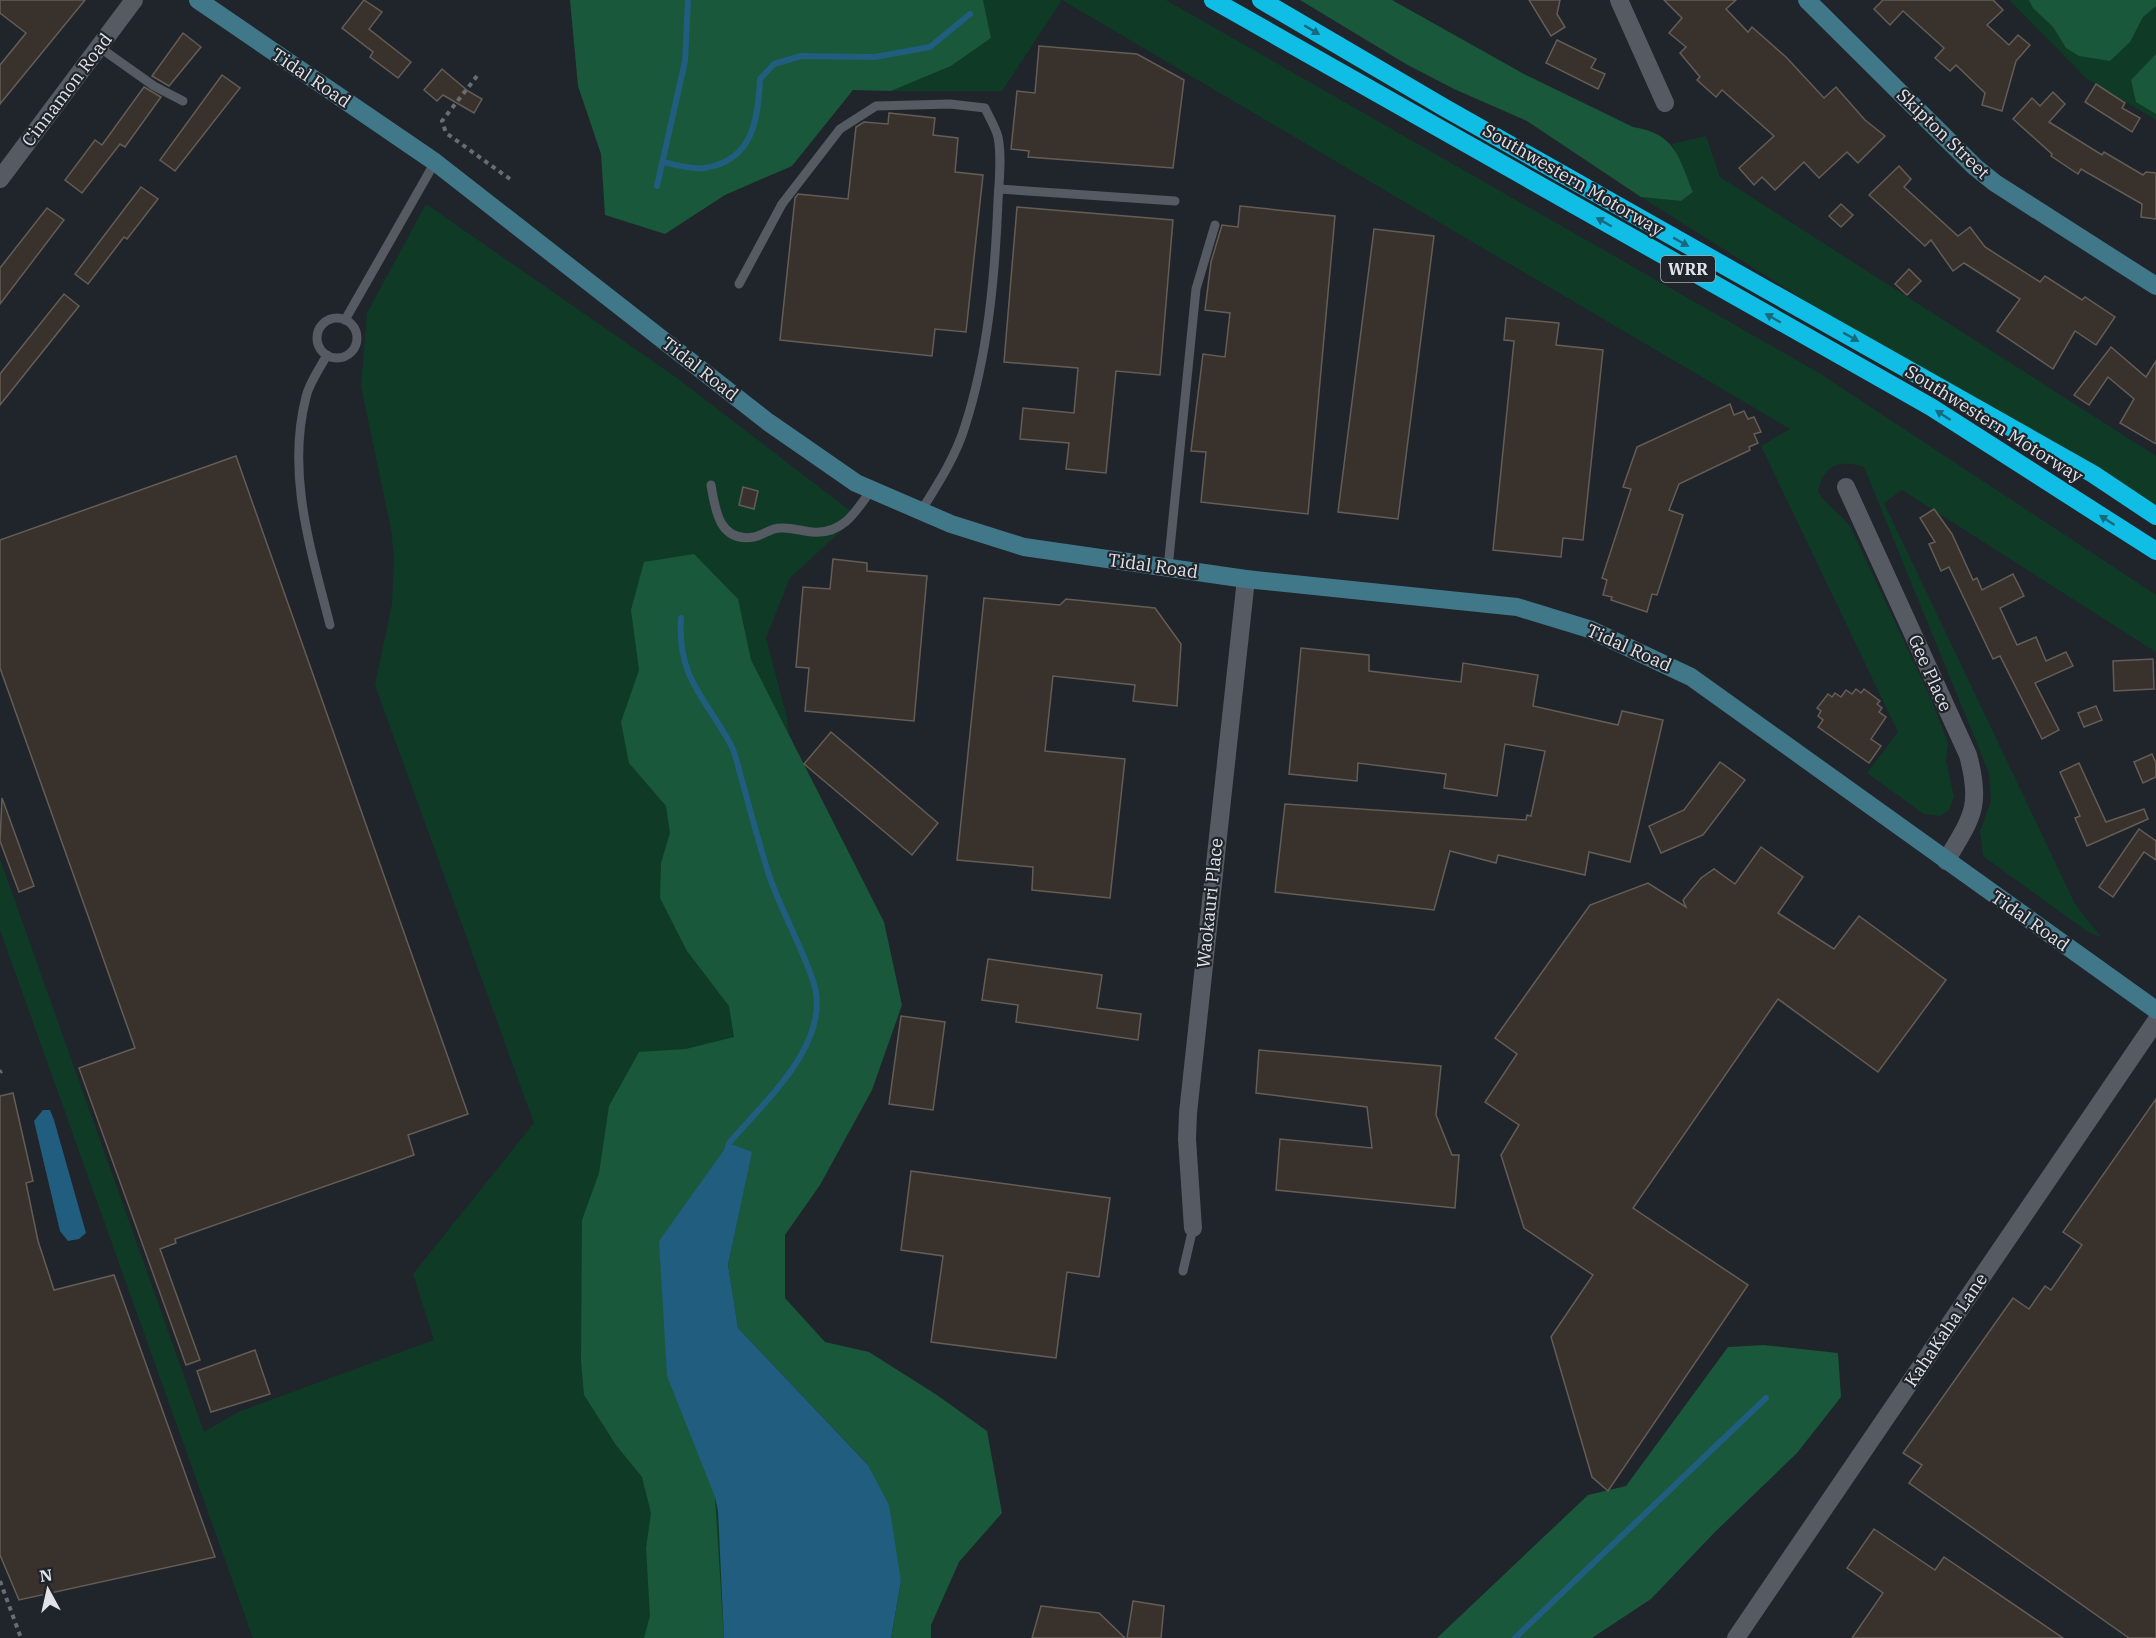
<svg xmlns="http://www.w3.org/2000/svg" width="2156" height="1638" font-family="'IBM Plex Serif',serif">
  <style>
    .green { fill: #0f3b26 }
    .forest { fill: #19583a }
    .water { fill: #205d7e }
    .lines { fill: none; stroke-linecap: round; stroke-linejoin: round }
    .stream { stroke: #205d7e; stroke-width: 6 }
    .building { fill: #39322c; stroke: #645d56; stroke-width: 1.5 }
    .path { stroke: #696d72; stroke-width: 4; stroke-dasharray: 4.5 4.5; stroke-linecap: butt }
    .lane { stroke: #565a62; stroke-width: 9 }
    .street { stroke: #565a62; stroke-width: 18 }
    .secondary { stroke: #417889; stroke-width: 18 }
    .highway { stroke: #0fbde5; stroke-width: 18 }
    .oneway { fill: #18697f }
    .labels { text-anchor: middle; stroke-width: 4.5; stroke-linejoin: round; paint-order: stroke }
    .shield { fill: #20242b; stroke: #a6aaaf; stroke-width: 1.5 }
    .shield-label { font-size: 16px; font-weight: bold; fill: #e0e3e7 }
    .street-label { font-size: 18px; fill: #e0e3e7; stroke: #20242b }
  </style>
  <rect width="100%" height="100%" fill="#20242b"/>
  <g class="green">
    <path d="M983,0H1166L1819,373L2156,595V652L1902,490L1884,503L2075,904L2101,937L2088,932L1983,856L1980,831L1991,801L1989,773L1864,467C1838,459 1823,466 1818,492C1828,506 1839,513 1850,526L1931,699L1948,743L1946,760L1954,797L1949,810L1940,816L1924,814L1867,773L1898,732L1761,446L1790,429L1062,0L1002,91H891L951,66L991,38Z"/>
    <polygon points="2009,0 2156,0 2156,120 2087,79"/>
    <polygon points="1706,136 1720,177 2156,456 2156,522 1641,197 1681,201 1693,192 1672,144"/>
    <polygon points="426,204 677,378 857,516 790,578 766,638 787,718 794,779 728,1266 891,1638 253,1638 0,930 0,859 204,1432 238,1412 434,1340 413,1274 534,1123 375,685 392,604 394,558 391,529 361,386 367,313"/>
  </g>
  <g class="forest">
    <polygon points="570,0 983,0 991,38 951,66 891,91 853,90 792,166 725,195 665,234 605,215 601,154 578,86"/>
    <path d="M1300,0H1392L1524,74L1633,127C1676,134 1678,156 1693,192L1681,201L1641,197L1527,121L1454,89L1406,64Z"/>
    <polygon points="2029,0 2156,0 2156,6 2143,17 2130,42 2110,61 2079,56 2066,48 2053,27 2033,8"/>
    <polygon points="2156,54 2156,114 2136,102 2131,80"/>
    <polygon points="694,554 738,599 751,660 884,922 902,1005 872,1090 820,1185 785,1235 785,1298 825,1342 869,1352 937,1395 987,1431 1002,1513 959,1562 931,1625 931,1638 891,1638 901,1581 868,1465 738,1328 728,1265 751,1153 730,1143 715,1497 724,1638 644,1638 650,1616 646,1548 651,1513 642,1477 616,1445 584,1395 581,1361 582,1220 599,1173 609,1106 639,1052 686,1049 734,1037 729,1006 687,951 660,898 661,863 670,833 666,806 629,763 621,722 639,670 631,610 644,562"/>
    <polygon points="1764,1345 1838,1353 1841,1397 1797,1453 1715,1532 1651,1599 1592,1638 1437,1638 1588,1495 1626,1486 1728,1347"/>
  </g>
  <g class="water">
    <polygon points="43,1110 50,1110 54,1120 86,1233 79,1239 68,1241 60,1231 34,1121"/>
    <polygon points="729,1143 752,1152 728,1265 738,1328 868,1465 889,1505 901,1581 891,1638 724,1638 718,1511 715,1497 667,1376 659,1241"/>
  </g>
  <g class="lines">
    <g class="stream">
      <path d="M662,162C674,164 691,170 704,168C753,161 758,120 760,79L774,64L801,56L875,57L930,47L970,14"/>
      <polyline points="657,186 685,61 688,0"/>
      <path d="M681,618C677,678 705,697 731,745C737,757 739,772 743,784C751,814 759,843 768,872C780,909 801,944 813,981C834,1041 764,1102 729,1143L727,1151"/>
      <polyline points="1515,1638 1766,1398"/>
    </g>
  </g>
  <g class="building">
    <polygon points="0,0 85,0 0,104 0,65 26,33 0,13"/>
    <polygon points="364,0 382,12 369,29 411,62 398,78 370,57 373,52 342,28"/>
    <polygon points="1529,0 1560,0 1557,14 1565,27 1551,36"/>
    <polygon points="1664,0 1736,0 1726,9 1748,32 1752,27 1786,57 1824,98 1836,87 1865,120 1885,136 1858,163 1847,152 1819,178 1804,162 1775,190 1762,177 1754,185 1739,168 1774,136 1722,90 1716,97 1697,80 1700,77 1680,53 1686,47 1669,33 1682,18"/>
    <polygon points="1883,0 1993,0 2003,10 1987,25 2009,45 2018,35 2030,45 2016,61 2002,111 1982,105 1985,93 1956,65 1950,71 1935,58 1944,48 1903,11 1890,25 1874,9"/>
    <polygon points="183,33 201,47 169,86 152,76"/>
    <polygon points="1557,40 1596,59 1591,68 1605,74 1598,89 1546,63"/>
    <polygon points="1039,46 1137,54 1184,80 1173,168 1028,157 1029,151 1011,149 1017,91 1035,93"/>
    <polygon points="442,69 468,91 482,99 474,113 443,95 437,101 424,90"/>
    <polygon points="222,75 240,88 175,171 160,160"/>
    <polygon points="2096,84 2125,103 2122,108 2140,118 2132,132 2085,102"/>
    <polygon points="144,87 161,97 125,147 120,144 82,193 65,180 95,140 102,145"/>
    <polygon points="2053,92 2065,104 2049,122 2102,155 2104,152 2143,175 2146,172 2156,173 2156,219 2141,217 2142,204 2081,169 2078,174 2051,156 2052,154 2013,119 2032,98 2040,106"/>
    <polygon points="889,113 935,118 933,135 958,138 955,172 983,175 966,332 935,329 932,356 780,340 795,198 798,194 848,199 856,127 864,122 888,124"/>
    <polygon points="1899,166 1911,179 1904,187 1958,236 1970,227 1985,247 2040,282 2045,276 2082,300 2085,297 2115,317 2096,345 2075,331 2053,369 1997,331 2020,299 1964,263 1953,271 1931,240 1925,246 1869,195"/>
    <polygon points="141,187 158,199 127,239 124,237 88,284 75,274"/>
    <polygon points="1841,204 1853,215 1841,227 1829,216"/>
    <polygon points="1240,206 1335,216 1308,514 1201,502 1206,452 1191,451 1203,354 1225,357 1230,313 1205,310 1211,262 1222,225 1238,227"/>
    <polygon points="1017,207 1173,220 1160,375 1116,371 1106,473 1066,469 1069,443 1020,439 1023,408 1074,413 1078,368 1004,362"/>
    <polygon points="47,208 64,220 0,304 0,268"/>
    <polygon points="1374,229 1434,236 1398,519 1338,512"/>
    <polygon points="1909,269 1921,281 1907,295 1895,284"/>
    <polygon points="64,294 79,306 0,405 0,374"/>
    <polygon points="1506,318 1559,323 1556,345 1603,350 1583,540 1563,538 1561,557 1493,550 1514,341 1504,340"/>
    <polygon points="2111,347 2146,377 2156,361 2156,444 2120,423 2134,399 2108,377 2089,405 2074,395"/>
    <polygon points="1730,404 1734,415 1744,411 1748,419 1754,417 1761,432 1754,434 1758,443 1749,447 1750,450 1679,484 1669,510 1683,515 1657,595 1652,594 1647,612 1611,600 1612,597 1603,595 1607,580 1602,578 1631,489 1623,487 1637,447"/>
    <polygon points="236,456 468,1114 408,1135 414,1155 175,1239 176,1243 160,1249 200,1360 186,1365 79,1068 135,1048 0,668 0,540"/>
    <polygon points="743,487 758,491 754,509 739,505"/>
    <polygon points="1934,509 1952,534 1973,580 1977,578 1982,590 2013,574 2024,596 2000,608 2017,645 2036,637 2046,661 2066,652 2073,666 2035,683 2059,730 2042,739 2000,656 1993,659 1949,567 1941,571 1929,544 1935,542 1920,518"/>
    <polygon points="833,559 867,563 867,571 927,576 914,721 805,711 809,668 796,667 803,587 830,589"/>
    <polygon points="984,598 1060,605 1066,599 1155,608 1181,644 1177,706 1133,701 1135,685 1053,676 1045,751 1125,759 1110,898 1032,890 1033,867 957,860"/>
    <polygon points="1301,648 1369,655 1369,671 1461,682 1463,663 1538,675 1533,706 1618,725 1622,711 1663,720 1630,862 1589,852 1585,875 1498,855 1496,863 1450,851 1434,910 1275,892 1285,804 1526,820 1527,815 1531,816 1545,751 1505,744 1497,796 1444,788 1446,774 1358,763 1357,781 1289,774"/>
    <polygon points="2153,659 2154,689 2114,691 2113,661"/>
    <polygon points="1856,689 1861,693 1864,689 1880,701 1877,704 1882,708 1879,712 1886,717 1871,739 1881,746 1869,763 1818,727 1823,720 1818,716 1821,711 1817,708 1828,694 1832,697 1835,693 1841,697 1846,690 1852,694"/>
    <polygon points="2096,706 2102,720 2084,727 2078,713"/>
    <polygon points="831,732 938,823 912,855 804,764"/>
    <polygon points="2152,754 2156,763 2156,777 2143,783 2134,762"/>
    <polygon points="1720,762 1745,780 1703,835 1661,853 1649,826 1684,810"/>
    <polygon points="2079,763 2106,822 2144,809 2148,819 2087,846 2075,818 2080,816 2060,772"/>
    <polygon points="2,798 34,886 19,892 0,841"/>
    <polygon points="2139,829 2156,841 2156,860 2144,852 2113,897 2099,887"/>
    <polygon points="1761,847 1803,877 1778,913 1834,949 1859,916 1946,980 1878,1072 1778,999 1633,1208 1748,1285 1608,1491 1592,1477 1551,1337 1593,1275 1524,1228 1501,1155 1519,1125 1485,1102 1517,1054 1495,1038 1590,905 1648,883 1686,907 1683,900 1701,878 1714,869 1735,884"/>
    <polygon points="988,959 1102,975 1097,1008 1141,1014 1138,1040 1016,1022 1018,1005 982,1000"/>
    <polygon points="901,1016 945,1022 933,1110 889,1104"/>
    <polygon points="1259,1050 1441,1066 1436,1115 1452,1155 1459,1155 1455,1208 1276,1190 1280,1139 1372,1148 1367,1107 1256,1093"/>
    <polygon points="13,1093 33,1181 26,1183 38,1241 54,1290 114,1275 215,1557 19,1600 0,1555 0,1096"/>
    <polygon points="2156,1099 2156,1638 2129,1638 1909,1483 1922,1465 1903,1453 2013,1298 2029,1309 2045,1286 2051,1290 2082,1245 2063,1232"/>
    <polygon points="911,1171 1110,1198 1099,1277 1067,1272 1056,1358 931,1342 943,1256 901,1250"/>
    <polygon points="255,1350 270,1394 211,1412 197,1371"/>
    <polygon points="1874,1529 1935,1570 1944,1557 2063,1638 1852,1638 1883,1593 1847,1568"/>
    <polygon points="1133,1601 1164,1606 1161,1638 1127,1638"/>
    <polygon points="1041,1606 1099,1613 1125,1638 1032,1638"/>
  </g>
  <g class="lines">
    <g class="path">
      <polyline points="477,76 442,121 446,133 510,179"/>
      <polyline points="0,1072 2,1071"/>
      <polyline points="0,1581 21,1638"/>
    </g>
    <g class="lane">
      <polyline points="99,47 154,86 183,101"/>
      <polyline points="999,189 1175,201"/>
      <path d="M739,284L782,204L840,129L876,106L950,104L985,108C989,117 996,128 998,137C1002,157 999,181 998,201C995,276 988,355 965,426C956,456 938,484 921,511"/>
      <circle cx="337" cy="338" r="20"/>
      <polyline points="345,320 435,162"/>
      <path d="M327,355C320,368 309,383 306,397C286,474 311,550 330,625"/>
      <path d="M711,485C715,509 719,543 754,537C763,535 771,528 780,528C791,527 801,531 812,532C842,535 856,512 871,490"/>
      <polyline points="1168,568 1196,289 1215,225"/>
      <polyline points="1183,1271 1193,1228"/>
    </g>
    <g class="street">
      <polyline points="1619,0 1665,103"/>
      <polyline points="0,179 134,0"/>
      <path d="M1846,487L1968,755C1982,807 1972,817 1946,861"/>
      <polyline points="1193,1228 1187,1139 1188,1113 1246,579"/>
      <polyline points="1736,1638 2156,1021"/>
    </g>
    <g class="secondary">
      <polyline points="198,0 435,162 768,422 856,483 951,524 1024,547 1246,579 1517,607 1589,629 1691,677 2156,1010"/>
      <polyline points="1807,0 1975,167 1995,183 2156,286"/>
    </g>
    <g class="highway">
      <polyline points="1213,0 1931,407 2156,551"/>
      <polyline points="1261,0 1445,108 2093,474 2156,516"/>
    </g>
  </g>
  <defs><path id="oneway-solid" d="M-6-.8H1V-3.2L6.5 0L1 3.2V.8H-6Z" transform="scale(1.5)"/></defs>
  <g class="oneway">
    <use href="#oneway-solid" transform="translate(1312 30) rotate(31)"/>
    <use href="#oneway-solid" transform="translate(1604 222) rotate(-150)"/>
    <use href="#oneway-solid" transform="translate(1681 242) rotate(29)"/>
    <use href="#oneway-solid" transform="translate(1773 318) rotate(-150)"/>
    <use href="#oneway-solid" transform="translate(1851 337) rotate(29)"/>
    <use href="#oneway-solid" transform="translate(1943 415) rotate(-147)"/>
    <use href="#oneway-solid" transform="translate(2107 520) rotate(-147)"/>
  </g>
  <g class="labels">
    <rect class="shield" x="1661" y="256" width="54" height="26" rx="4.5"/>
    <g class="shield-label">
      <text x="1688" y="275">WRR</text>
    </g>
    <g class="street-label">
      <text transform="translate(311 78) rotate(34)" y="6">Tidal Road</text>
      <text transform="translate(67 90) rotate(-53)" y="6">Cinnamon Road</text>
      <text transform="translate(1943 134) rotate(44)" y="6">Skipton Street</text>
      <text transform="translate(1573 180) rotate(30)" y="6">Southwestern Motorway</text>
      <text transform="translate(700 369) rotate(38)" y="6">Tidal Road</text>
      <text transform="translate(1994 424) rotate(32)" y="6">Southwestern Motorway</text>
      <text transform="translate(1153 566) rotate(8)" y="6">Tidal Road</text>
      <text transform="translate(1629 648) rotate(24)" y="6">Tidal Road</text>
      <text transform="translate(1930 673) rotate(66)" y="6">Gee Place</text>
      <text transform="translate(1210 903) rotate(-84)" y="6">Waokauri Place</text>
      <text transform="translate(2030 921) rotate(35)" y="6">Tidal Road</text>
      <text transform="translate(1946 1330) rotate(-56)" y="6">KahaKaha Lane</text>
    </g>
  </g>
  <g transform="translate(48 1590) rotate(352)" stroke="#20242b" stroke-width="4.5" paint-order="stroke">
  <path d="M0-4.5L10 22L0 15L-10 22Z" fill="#e0e3e7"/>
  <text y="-9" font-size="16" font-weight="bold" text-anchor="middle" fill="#e0e3e7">N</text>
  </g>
</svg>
